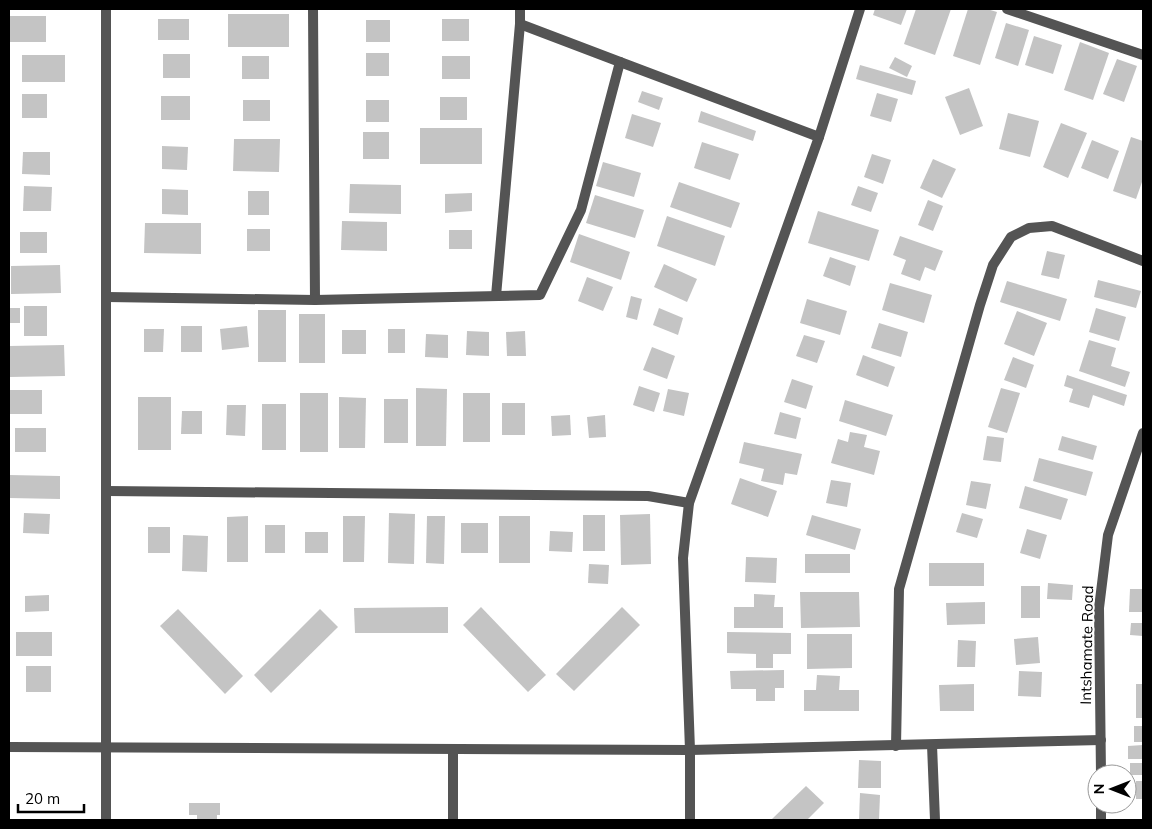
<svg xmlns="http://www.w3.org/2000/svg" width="1152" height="829" font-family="Mulish,sans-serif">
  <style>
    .building { fill: #c4c4c4 }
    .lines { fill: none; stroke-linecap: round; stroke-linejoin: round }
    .lane { stroke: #545454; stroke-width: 10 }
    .street { stroke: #545454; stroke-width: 10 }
    .labels { text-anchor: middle; stroke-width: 4; stroke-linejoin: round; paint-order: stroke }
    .street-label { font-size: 15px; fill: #000; stroke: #fff }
  </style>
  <rect width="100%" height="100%" fill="#fff"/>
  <g class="building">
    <polygon points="875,9 907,9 901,25 873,15"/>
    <polygon points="916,9 951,9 935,55 904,44"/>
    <polygon points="968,9 987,9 997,12 980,65 953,56"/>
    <rect x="228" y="14" width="61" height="33"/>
    <rect x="9" y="16" width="37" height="26"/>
    <rect x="158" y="19" width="31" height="21"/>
    <rect x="442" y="19" width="27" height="22"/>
    <rect x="366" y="20" width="24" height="22"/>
    <polygon points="1006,23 1029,30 1018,66 995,58"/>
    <polygon points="1034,36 1062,45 1053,74 1025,65"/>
    <polygon points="1080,42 1109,53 1093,100 1064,90"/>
    <rect x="366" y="53" width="23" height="23"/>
    <rect x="163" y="54" width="27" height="24"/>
    <rect x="22" y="55" width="43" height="27"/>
    <rect x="242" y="56" width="27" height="23"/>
    <rect x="442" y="56" width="28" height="23"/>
    <polygon points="895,57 912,66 907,77 889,68"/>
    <polygon points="1117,59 1137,66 1124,102 1103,94"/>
    <polygon points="860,65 916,81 912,95 856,79"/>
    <polygon points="969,88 983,126 960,135 945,97"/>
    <polygon points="642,91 663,98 659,110 638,102"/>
    <polygon points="877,93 898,99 891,122 870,116"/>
    <rect x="22" y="94" width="25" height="24"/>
    <rect x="161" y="96" width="29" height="24"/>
    <rect x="440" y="97" width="27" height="23"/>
    <rect x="243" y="100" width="27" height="21"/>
    <rect x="366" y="100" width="23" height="22"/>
    <polygon points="701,111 756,131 753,141 698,122"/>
    <polygon points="1008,113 1039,121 1030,157 999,149"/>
    <polygon points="632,114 661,123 653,147 625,138"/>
    <polygon points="1061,123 1087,133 1068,178 1043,167"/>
    <rect x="420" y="128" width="62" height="36"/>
    <rect x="363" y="132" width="26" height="27"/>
    <polygon points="1131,137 1143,141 1143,179 1136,199 1113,191"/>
    <polygon points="234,139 280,139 279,172 233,171"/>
    <polygon points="1092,140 1119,151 1108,179 1081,168"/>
    <polygon points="702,142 739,154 730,180 694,168"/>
    <polygon points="162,146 188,147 187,170 162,169"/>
    <polygon points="23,152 50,152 50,175 22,174"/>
    <polygon points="872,154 891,160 883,184 864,177"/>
    <polygon points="933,159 956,169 942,198 920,188"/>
    <polygon points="603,162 641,173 634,197 596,186"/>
    <polygon points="679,182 740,203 731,228 670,207"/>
    <polygon points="350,184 401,185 401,214 349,213"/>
    <polygon points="24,186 52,187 51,211 23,211"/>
    <polygon points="858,186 878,193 871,212 851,205"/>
    <polygon points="162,189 188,190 188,215 162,214"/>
    <rect x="248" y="191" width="21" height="24"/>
    <polygon points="472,193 472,211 445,213 445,194"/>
    <polygon points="595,195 644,210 635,238 586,223"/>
    <polygon points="928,200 943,206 933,231 918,225"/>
    <polygon points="818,211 879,230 869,261 808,243"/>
    <polygon points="667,216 725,236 715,266 657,246"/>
    <polygon points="342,221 387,222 387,251 341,250"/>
    <polygon points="145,223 201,223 201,254 144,253"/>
    <rect x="247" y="229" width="23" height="22"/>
    <rect x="449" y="230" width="23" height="19"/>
    <rect x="20" y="232" width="27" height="21"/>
    <polygon points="579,234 630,252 621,280 570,262"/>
    <polygon points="900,236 943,251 935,271 925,267 920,281 901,274 906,260 893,255"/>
    <polygon points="1047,251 1065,255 1059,279 1041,275"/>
    <polygon points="830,257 856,266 850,286 823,276"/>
    <polygon points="664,264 697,279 687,302 654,287"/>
    <polygon points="60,265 61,293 11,294 11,266"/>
    <polygon points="587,277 613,287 603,311 578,301"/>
    <polygon points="1098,280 1141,291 1136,308 1094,297"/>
    <polygon points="1007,281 1067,299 1060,321 1000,302"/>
    <polygon points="890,283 932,295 924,323 882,310"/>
    <polygon points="631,296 642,299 637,320 626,317"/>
    <polygon points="807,299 847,311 840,335 800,323"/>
    <rect x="24" y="306" width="23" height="30"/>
    <rect x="9" y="308" width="11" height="15"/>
    <polygon points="659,308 683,318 678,335 653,325"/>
    <polygon points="1096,308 1126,317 1119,341 1089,332"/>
    <rect x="258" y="310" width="28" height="52"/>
    <polygon points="1017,311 1047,323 1034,356 1004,344"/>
    <rect x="299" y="314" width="26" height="49"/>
    <polygon points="879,323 908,332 901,357 871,348"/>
    <rect x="181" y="326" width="21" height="26"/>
    <polygon points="247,326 249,347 222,350 220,329"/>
    <polygon points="144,329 164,329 163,352 144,352"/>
    <rect x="388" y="329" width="17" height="24"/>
    <rect x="342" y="330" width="24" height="24"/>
    <polygon points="467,331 489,332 489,356 466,355"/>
    <polygon points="525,331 526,356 507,356 506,332"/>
    <polygon points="426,334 448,335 448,358 425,357"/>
    <polygon points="804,335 825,341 817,363 796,356"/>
    <polygon points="1089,340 1116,348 1111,366 1130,372 1125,387 1079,371"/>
    <polygon points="64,345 65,376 9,377 9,346"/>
    <polygon points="652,347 675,356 667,379 643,370"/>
    <polygon points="863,355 895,367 888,387 856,375"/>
    <polygon points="1013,357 1034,365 1026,388 1004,380"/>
    <polygon points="1067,375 1127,395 1124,406 1093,395 1089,408 1069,402 1073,389 1064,386"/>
    <polygon points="792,379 813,386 806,409 784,402"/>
    <polygon points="639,386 660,393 654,412 633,405"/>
    <polygon points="416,388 447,389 446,446 416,446"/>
    <polygon points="1001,388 1020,393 1007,433 988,427"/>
    <polygon points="668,389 689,393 684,416 663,411"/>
    <rect x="9" y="390" width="33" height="24"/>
    <rect x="300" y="393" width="28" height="59"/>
    <rect x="463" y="393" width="27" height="49"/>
    <rect x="138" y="397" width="33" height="53"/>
    <polygon points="339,397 366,398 365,448 339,448"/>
    <rect x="384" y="399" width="24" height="44"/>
    <polygon points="845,400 893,415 886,436 839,421"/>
    <rect x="502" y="403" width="23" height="32"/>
    <rect x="262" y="404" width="24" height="46"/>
    <polygon points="227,405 246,405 245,436 226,435"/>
    <polygon points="182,411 202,411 202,434 181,434"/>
    <polygon points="780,412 801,418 796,439 774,434"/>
    <polygon points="570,415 571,435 552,436 551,416"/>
    <polygon points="605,415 606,437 589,438 587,417"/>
    <rect x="15" y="428" width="31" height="24"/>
    <polygon points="850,432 867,435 864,447 880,451 874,475 831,463 838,439 848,442"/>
    <polygon points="987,436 1004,438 1001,462 983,460"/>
    <polygon points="1062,436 1097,446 1093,460 1058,450"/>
    <polygon points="744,442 802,454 797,475 785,473 783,485 761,481 764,469 739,463"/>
    <polygon points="1039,458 1093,472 1086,496 1033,481"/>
    <polygon points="9,475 60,476 60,499 9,498"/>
    <polygon points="740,478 777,491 768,517 731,504"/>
    <polygon points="831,480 851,483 847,507 826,503"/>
    <polygon points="971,481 991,484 986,509 966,505"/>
    <polygon points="1025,486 1068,499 1061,520 1019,508"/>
    <polygon points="24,513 50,514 49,534 23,533"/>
    <polygon points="389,513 415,514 414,564 388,563"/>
    <polygon points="962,513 983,519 977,538 956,532"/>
    <polygon points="650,514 651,564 621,565 620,515"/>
    <rect x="583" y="515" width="22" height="36"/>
    <polygon points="812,515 861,529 855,550 806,535"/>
    <polygon points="248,516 248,562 227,562 227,517"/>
    <polygon points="343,516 365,516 364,562 343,562"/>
    <polygon points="427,516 445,516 444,564 426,563"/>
    <rect x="499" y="516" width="31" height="47"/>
    <rect x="461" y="523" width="27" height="30"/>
    <rect x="265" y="525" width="20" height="28"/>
    <rect x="148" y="527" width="22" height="26"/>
    <polygon points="1027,529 1047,535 1040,559 1020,553"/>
    <polygon points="550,531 573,532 572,552 549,551"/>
    <rect x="305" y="532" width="23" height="21"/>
    <polygon points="183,535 208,536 207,572 182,571"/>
    <rect x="805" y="554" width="45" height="19"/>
    <polygon points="746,557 777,558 776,583 745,582"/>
    <rect x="929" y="563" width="55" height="23"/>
    <polygon points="589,564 609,565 608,584 588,583"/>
    <polygon points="1048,583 1073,585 1072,600 1047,599"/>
    <rect x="1021" y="586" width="19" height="32"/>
    <polygon points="1130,589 1143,589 1143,612 1129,612"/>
    <polygon points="800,592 859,592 860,627 801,628"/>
    <polygon points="754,594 775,595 774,607 783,607 783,628 734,628 734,607 754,607"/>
    <polygon points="49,595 49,611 25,612 25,596"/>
    <polygon points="985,602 985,624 947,625 946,603"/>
    <polygon points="448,607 448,633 355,633 354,608"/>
    <polygon points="481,607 546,675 528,692 463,625"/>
    <polygon points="622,607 640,625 574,691 556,674"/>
    <polygon points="178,609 243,676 225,694 160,626"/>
    <polygon points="320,609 338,627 271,693 254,675"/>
    <polygon points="1131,623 1143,623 1143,636 1130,635"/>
    <rect x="16" y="632" width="36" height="24"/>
    <polygon points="727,632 791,633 791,654 773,654 773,668 756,668 756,654 727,653"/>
    <polygon points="807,634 852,634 852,668 807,669"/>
    <polygon points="1038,637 1040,663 1016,665 1014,639"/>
    <polygon points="958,640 976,641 975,667 957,667"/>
    <rect x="26" y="666" width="25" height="26"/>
    <polygon points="784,670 784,688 775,688 775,701 756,701 756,689 731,689 730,671"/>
    <polygon points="1019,671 1042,672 1041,697 1018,696"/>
    <polygon points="817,675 840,676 839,690 859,690 859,711 804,711 804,690 816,690"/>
    <polygon points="974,684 974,711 940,711 939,685"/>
    <rect x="1136" y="684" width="7" height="34"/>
    <rect x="1134" y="726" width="9" height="16"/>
    <polygon points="1143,745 1143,759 1128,759 1128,746"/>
    <polygon points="859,760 881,761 881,788 858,788"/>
    <rect x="1130" y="763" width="13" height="12"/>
    <rect x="1136" y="781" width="7" height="18"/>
    <polygon points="806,786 824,803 807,820 771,820"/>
    <polygon points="860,793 880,795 879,820 859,820"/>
    <polygon points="189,803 220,803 220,815 217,815 217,820 197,820 197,815 189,815"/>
  </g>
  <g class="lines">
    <polyline class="lane" points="453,820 453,749"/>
    <g class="street">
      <polyline points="313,9 315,300"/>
      <polyline points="1007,9 1143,55"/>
      <polyline points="620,62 819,137"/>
      <polyline points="496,296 520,24"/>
      <polyline points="107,297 315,300 540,295 581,210 620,62 520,24 520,9"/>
      <polyline points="107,491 648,496 689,503"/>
      <polyline points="932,745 935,820"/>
      <polyline points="896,746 899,589 980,305 993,265 1011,237 1029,228 1052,226 1143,261"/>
      <polyline points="9,747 690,750 1101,740"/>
      <polyline points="1101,774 1099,608 1108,535 1143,433"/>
      <polyline points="106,820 106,9"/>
      <polyline points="690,820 690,750 683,558 689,503 819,137 860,9"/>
      <polyline points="1101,820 1101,804"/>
    </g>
  </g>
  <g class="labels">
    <g class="street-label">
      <text transform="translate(1087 645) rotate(-89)" y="5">Intshamate Road</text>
    </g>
  </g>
  <rect width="1152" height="829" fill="none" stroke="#000000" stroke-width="20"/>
  <g transform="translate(1112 789) rotate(270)"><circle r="24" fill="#ffffff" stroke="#999999"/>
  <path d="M0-4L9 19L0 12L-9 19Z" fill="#000000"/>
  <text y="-8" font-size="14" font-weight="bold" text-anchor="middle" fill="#000000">N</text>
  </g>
  <path d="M18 804v8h66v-8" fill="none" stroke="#000000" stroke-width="2.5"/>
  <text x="25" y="804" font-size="15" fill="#000000" stroke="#ffffff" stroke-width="4" paint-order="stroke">20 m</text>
</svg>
